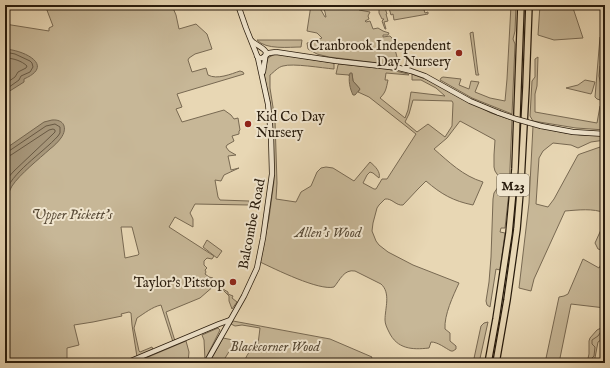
<svg xmlns="http://www.w3.org/2000/svg" width="610" height="368" font-family="'IM FELL English',serif">
  <style>
    .green { fill: #c7b797; stroke: #786952; fill-rule: evenodd }
    .water { fill: #a7977b; stroke: #74654f }
    .lines { fill: none; stroke-linecap: round; stroke-linejoin: round }
    .shore { stroke: #685944; stroke-width: 1 }
    .stream { stroke: #74654f; stroke-width: 1 }
    .secondary-casing { stroke: #281b0c; stroke-width: 6 }
    .highway-casing { stroke: #281b0c; stroke-width: 8 }
    .secondary { stroke: #f0e5ce; stroke-width: 4.5 }
    .highway { stroke: #e8d7b4; stroke-width: 5.5 }
    .secondary-bridge-casing { stroke: #281b0c; stroke-width: 6; stroke-linecap: butt }
    .secondary-bridge { stroke: #f0e5ce; stroke-width: 4.5 }
    .poi-dot { fill: #8f2418; stroke: #f0e5ce; stroke-width: 1.5 }
    .labels { text-anchor: middle; stroke-width: 4; stroke-linejoin: round; paint-order: stroke }
    .shield { fill: #f0e5ce; stroke: #645846; stroke-width: 1 }
    .shield-label { font-size: 13px; font-weight: bold; fill: #281b0c }
    .poi-label { font-size: 14px; fill: #281b0c; stroke: #f0e5ce; text-anchor: end }
    .park-label { font-size: 14px; font-style: italic; fill: #584a36; stroke: #f0e5ce }
    .street-label { font-size: 14px; fill: #281b0c; stroke: #f0e5ce }
  </style>
  <rect width="100%" height="100%" fill="#e8d7b4"/>
  <filter id="stains"><feTurbulence type="fractalNoise" baseFrequency=".005" numOctaves="4"/><feColorMatrix values="0 0 0 0 .2 0 0 0 0 .09 0 0 0 0 .02 0 0 0 .5 -.17"/></filter>
  <radialGradient id="worn" r=".72"><stop offset=".6" stop-color="#630" stop-opacity="0"/><stop offset="1" stop-color="#630" stop-opacity=".3"/></radialGradient>
  <g class="green">
    <path d="M45,5H178L173,8L176,15L179,29L196,24L207,34L212,49L195,54L189,58L188,60L192,72L206,68L208,75C217,80 231,74 240,71L243,72L244,74L177,94L182,107L176,109L182,122L224,110L231,115L234,119L238,118L240,130L239,131V134L232,136L234,141L227,145L226,147L229,151L236,155L228,156L231,170L239,168L224,175L221,181L215,180L218,197L220,200L249,201V205L195,204L190,213L193,219V227L175,217L169,227L214,256L212,259L207,258L204,261V265L207,268L205,270L206,272L205,274L209,277L213,278V283L228,292V294L233,296L232,298L237,302L232,309L229,301V296L223,290L222,291L215,285L200,298L166,312L175,341L173,342L161,305C152,307 145,313 137,318L134,328L139,351L140,352L152,347L153,350L137,357L132,325L131,313L129,312L121,314L122,316L93,322L74,325L79,345L67,348V363H5V24L49,31V28L53,26ZM121,227H132L139,254L138,255L125,258Z"/>
    <polygon points="311,5 315,5 316,7 321,10 325,17 326,17 325,12 322,5 373,5 361,8 359,10 370,12 368,16 369,19 365,21 366,22 370,21 373,29 378,28 383,31 389,33 388,35 383,35 383,37 390,36 392,38 397,57 397,64 395,65 329,57 317,54 308,49 307,43 315,41 322,38 317,33 307,31"/>
    <polygon points="376,5 382,6 426,5 427,9 424,10 425,13 428,12 428,14 394,20 393,14 391,15 389,8 385,8 387,14 386,14 388,21 384,22 386,29 385,29 382,21 384,19 382,19 379,13 379,9"/>
    <polygon points="511,5 516,5 515,31 513,39 515,44 512,114 472,98 442,81 440,80 441,78 443,77 461,79 459,85 469,89 471,81 479,82 475,92 490,98 505,101 507,79"/>
    <polygon points="540,5 572,5 583,38 554,40 538,35"/>
    <polygon points="473,32 478,73 479,75 476,75 470,33"/>
    <polygon points="605,35 605,67 600,66 599,76 604,98 603,101 597,99 595,97 600,37"/>
    <path d="M257,40H302L301,47C289,47 266,50 257,40Z"/>
    <path d="M277,54L334,63V69C322,68 293,63 283,66C278,67 274,72 270,75V88L275,120L277,183L276,199L296,202L301,192L311,186L317,172L321,168L326,167L333,168L354,181L370,162C375,166 381,172 379,178L373,173L370,172L367,175L363,183L374,189H376L382,179H387L416,134L369,97L358,92L360,89L353,81L352,74L351,73L349,76V75L336,74L338,65L339,64L387,69L408,74L409,75L386,73L385,80H388C386,89 386,92 380,98L405,118L408,110L411,92L445,96L436,88L421,80H412V74L428,80L491,113L512,120L509,192L505,228H501L500,232L505,233L500,270L496,269L490,307L487,305L486,301L489,282L491,257L493,199L494,193L498,187L499,182V177L495,171L494,167V155L495,140L460,121L447,138L434,149C449,162 463,176 483,182L473,205C453,201 441,194 426,181L418,189L403,205C396,206 392,198 385,199L379,205L377,208L373,223L372,231L376,241L379,245L388,252L413,265L459,283C453,296 444,315 445,329L450,333V341L456,346V349L453,351H451C445,348 438,342 431,342L429,348C412,350 397,349 389,332C387,328 385,324 385,320C385,308 391,293 381,284L355,271C344,269 340,280 334,287C319,291 275,269 260,262L269,218L274,181L272,119L264,73L268,58L273,55ZM413,100L452,101L453,103L452,126L445,137L428,124L417,132L405,122L409,114Z"/>
    <polygon points="538,57 537,86 535,94 535,112 597,123 600,106 605,107 605,130 576,128 533,121 530,116 532,81 535,77 535,59"/>
    <polygon points="585,80 595,82 592,92 591,94 566,88 578,85"/>
    <path d="M533,126L566,133L581,135H605V140L591,142L578,148L571,145L553,143L543,151L539,158L536,204L548,207L554,199L578,155L580,154L603,146H605V213C593,208 578,210 565,211L534,279L531,291L519,288L529,203Z"/>
    <polygon points="605,221 604,232 605,233 605,251 598,249 595,243"/>
    <polygon points="207,240 222,251 217,258 203,247"/>
    <polygon points="605,257 605,308 571,304 559,363 545,363 559,297 564,296 568,294 583,259 599,268"/>
    <path d="M233,321L330,339L372,357L369,363H244C246,356 249,350 256,349L258,344L260,328L242,325L235,326L231,324Z"/>
    <polygon points="488,322 479,363 473,363 481,326 484,323"/>
    <polygon points="605,326 605,337 598,342 594,363 587,363 589,354 589,341 590,338 597,330"/>
    <polygon points="218,328 220,330 205,360 204,340 202,335"/>
    <polygon points="223,338 233,340 230,350 222,363 209,363"/>
    <polygon points="186,341 189,352 188,363 134,363"/>
  </g>
  <g class="water">
    <path d="M5,49C23,50 56,65 24,79V82L5,94Z"/>
    <path d="M350,73H352L353,81L360,89L355,95H353C350,89 348,80 350,73Z"/>
    <path d="M52,120C64,119 68,128 61,138C58,142 54,146 50,149C39,159 20,174 12,186C6,196 6,211 5,223V149L44,122Z"/>
  </g>
  <g class="lines">
    <g class="shore">
      <polyline points="5,52 15,54 30,61 32,63 33,67 30,72 21,76 19,80 5,90"/>
      <path d="M5,58C13,58 22,61 27,66L26,68L18,72L15,77L5,84"/>
      <path d="M5,152L9,151L46,126L55,124L60,127V133L58,136C43,153 10,173 5,194"/>
      <polyline points="5,157 11,155 49,130 53,129 55,130 55,132 52,135 14,171 5,181"/>
    </g>
    <polyline class="stream" points="590,363 590,360 594,356 595,347 592,344 592,340 598,336 602,330 605,329"/>
    <defs>
      <g id="secondary">
        <path d="M252,41C256,45 264,48 266,52L263,72"/>
        <polyline points="257,56 259,58 262,58 269,53 276,52 336,61 399,68 411,71 425,76 470,101 499,113"/>
        <polyline points="541,126 573,132 605,134"/>
        <polyline points="126,363 219,324 230,320"/>
        <polyline points="206,363 244,296 257,268 263,238 272,174 271,136 268,104 258,58 246,28 238,5"/>
      </g>
      <g id="highway">
        <polyline points="488,363 496,319 509,233 515,169 521,5"/>
        <polyline points="496,363 507,300 517,229 521,181 526,87 529,5"/>
      </g>
    </defs>
    <use href="#secondary" class="secondary-casing"/>
    <use href="#highway" class="highway-casing"/>
    <use href="#secondary" class="secondary"/>
    <use href="#highway" class="highway"/>
    <defs>
      <polyline id="secondary-bridge" points="499,113 516,119 541,126"/>
    </defs>
    <use href="#secondary-bridge" class="secondary-bridge-casing"/>
    <use href="#secondary-bridge" class="secondary-bridge"/>
  </g>
  <g class="poi-dot">
    <circle cx="459" cy="53" r="4"/>
    <circle cx="248" cy="124" r="4"/>
    <circle cx="233" cy="282" r="4"/>
  </g>
  <g class="labels">
    <rect class="shield" x="497" y="174" width="32" height="22" rx="3"/>
    <g class="shield-label">
      <text x="513" y="190">M23</text>
    </g>
    <g class="poi-label">
      <text x="451" y="50">Cranbrook Independent<tspan x="451" dy="16">Day Nursery</tspan></text>
      <text x="256" y="121" text-anchor="start">Kid Co Day<tspan x="256" dy="16">Nursery</tspan></text>
      <text x="225" y="287">Taylor's Pitstop</text>
    </g>
    <g class="park-label">
      <text x="72" y="219">Upper Pickett's</text>
      <text x="328" y="237">Allen's Wood</text>
      <text x="275" y="351">Blackcorner Wood</text>
    </g>
    <g class="street-label">
      <text transform="translate(251 224) rotate(-79)" y="5">Balcombe Road</text>
    </g>
  </g>
  <rect width="610" height="368" fill="none" stroke="#e8d7b4" stroke-width="20"/>
  <rect x="6" y="6" width="598" height="356" fill="none" stroke="#281b0c" stroke-width="2"/>
  <rect x="10" y="10" width="590" height="348" fill="none" stroke="#281b0c"/>
  <rect width="100%" height="100%" filter="url(#stains)"/>
  <rect width="100%" height="100%" fill="url(#worn)"/>
</svg>
